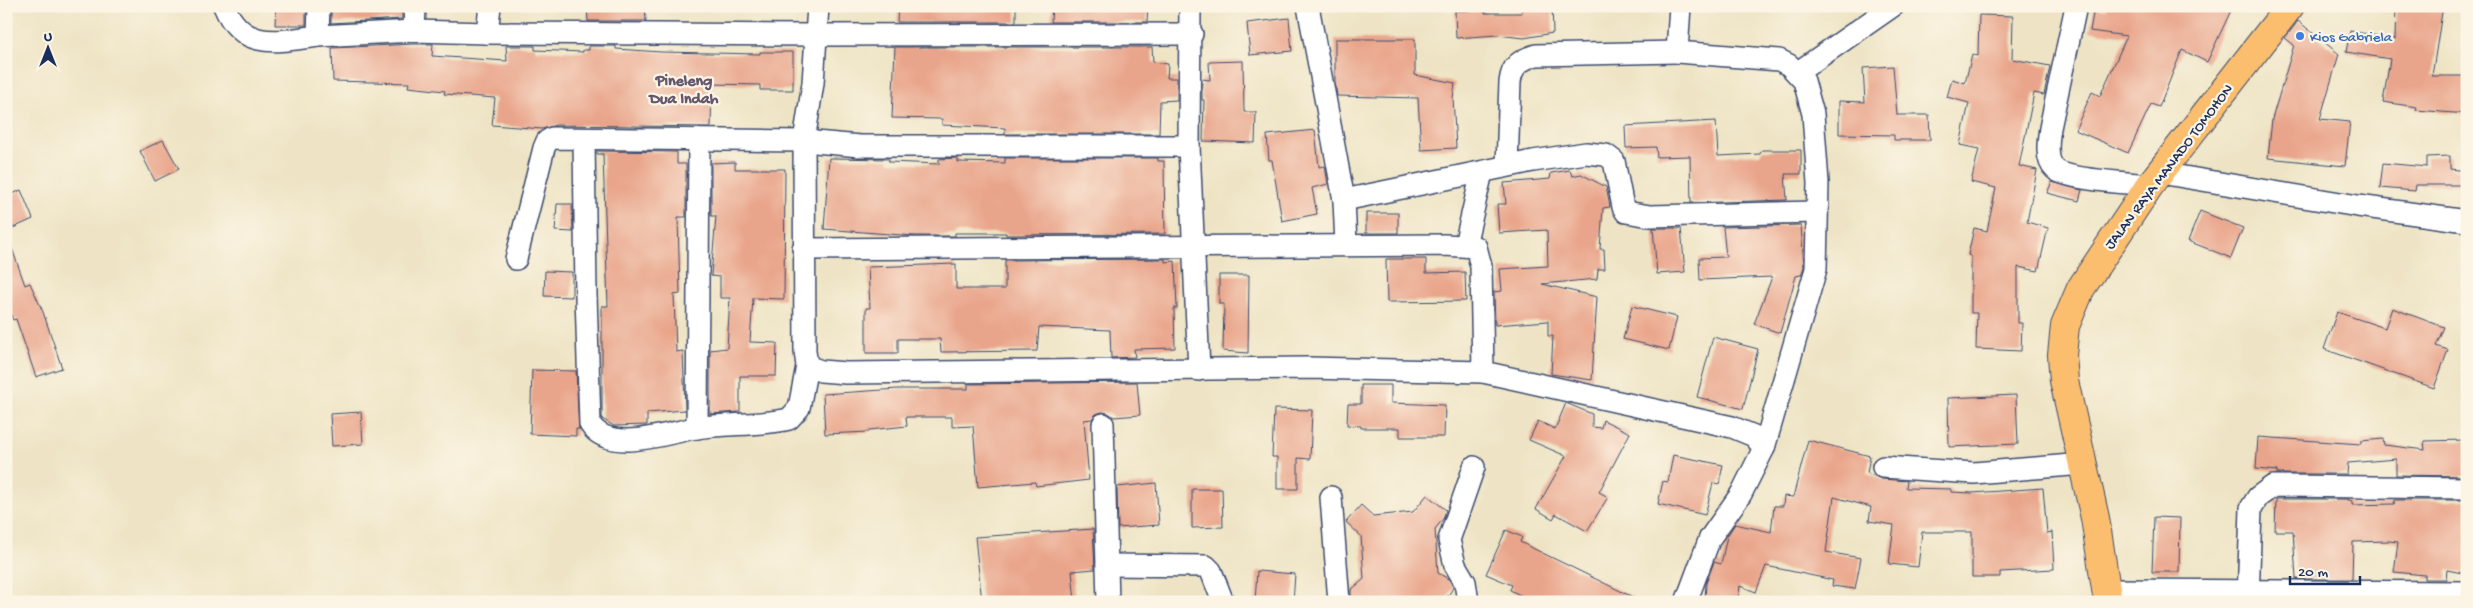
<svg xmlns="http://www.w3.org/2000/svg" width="2473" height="608" font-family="'Gochi Hand',sans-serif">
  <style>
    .building { fill: #e9a58b }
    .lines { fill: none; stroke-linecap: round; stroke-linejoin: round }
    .minor-casing { stroke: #3b4a6d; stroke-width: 24 }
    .trunk-casing { stroke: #3b4a6d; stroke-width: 30 }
    .minor { stroke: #fff; stroke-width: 21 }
    .trunk { stroke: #fbbe6e; stroke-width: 28 }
    .shop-dot { fill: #3f7fe0; stroke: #fcf5e5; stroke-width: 2 }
    .labels { text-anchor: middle; stroke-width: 4.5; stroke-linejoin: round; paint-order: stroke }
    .shop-label { font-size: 15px; fill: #366cbe; stroke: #fcf5e5; text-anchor: start }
    .street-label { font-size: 15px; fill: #1b2f5e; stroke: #fcf5e5 }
    .neighbourhood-label { font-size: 16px; font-weight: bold; fill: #63586e; stroke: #fcf5e5 }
  </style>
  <rect width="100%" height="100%" fill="#fcf5e5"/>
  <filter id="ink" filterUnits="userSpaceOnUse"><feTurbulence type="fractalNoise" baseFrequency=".02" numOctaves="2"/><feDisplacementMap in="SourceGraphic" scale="10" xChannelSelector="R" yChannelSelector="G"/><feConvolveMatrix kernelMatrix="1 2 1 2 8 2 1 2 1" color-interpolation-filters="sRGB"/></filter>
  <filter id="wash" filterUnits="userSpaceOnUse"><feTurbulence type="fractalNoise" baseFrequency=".0096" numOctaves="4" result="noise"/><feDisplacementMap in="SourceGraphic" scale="20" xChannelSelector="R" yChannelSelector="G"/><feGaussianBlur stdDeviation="1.12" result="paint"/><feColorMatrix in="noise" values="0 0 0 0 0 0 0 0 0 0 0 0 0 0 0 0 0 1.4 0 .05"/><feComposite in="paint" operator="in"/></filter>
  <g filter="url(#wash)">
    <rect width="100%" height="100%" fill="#eee4c5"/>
    <g id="blocks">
      <g class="building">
        <polygon points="276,6 306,6 306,25 275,25"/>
        <polygon points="331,6 402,6 402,19 331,23"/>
        <polygon points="587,6 645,6 646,21 588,21"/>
        <polygon points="898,6 1016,6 1016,22 897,22"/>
        <polygon points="1052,6 1148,6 1147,22 1051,22"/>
        <polygon points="1521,6 1552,6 1553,33 1524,38 1497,35 1456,38 1455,11 1485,10 1485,13 1522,13"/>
        <polygon points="2106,6 2233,6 2207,62 2182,50 2159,107 2151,104 2128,153 2075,130 2092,92 2100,96 2127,36 2090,31 2094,8 2106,10"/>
        <polygon points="2396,6 2443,6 2432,76 2467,76 2467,114 2416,110 2417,107 2383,102 2390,59 2346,52 2350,31 2395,39"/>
        <polygon points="1979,15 2013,16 2012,59 2050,66 2044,95 2034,93 2019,166 2037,170 2027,222 2048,228 2038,271 2018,267 2018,323 2022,323 2021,351 1976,349 1977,313 1971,313 1971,256 1968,255 1974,228 1987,231 1996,188 1971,182 1979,149 1960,145 1969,103 1947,97 1952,79 1965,83 1972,55 1978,56"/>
        <polygon points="1289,18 1292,51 1250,55 1247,23"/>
        <polygon points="2298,21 2339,54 2320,119 2350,122 2345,166 2268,158 2272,119 2294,45 2285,38"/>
        <polygon points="1335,39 1415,39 1415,75 1455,83 1453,98 1456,148 1421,150 1418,98 1337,96 1335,82"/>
        <polygon points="414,44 433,44 432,56 507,61 506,46 535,46 535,50 583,52 583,50 589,50 589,46 616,46 616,49 661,52 760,54 760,52 793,52 793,90 760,90 760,85 712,84 711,127 556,125 542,129 492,125 495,98 444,94 445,91 408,87 409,83 333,81 332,48"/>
        <polygon points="895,47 1152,47 1153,62 1168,64 1167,78 1177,78 1177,100 1160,101 1159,134 1005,134 1005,128 942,125 942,119 892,118"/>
        <polygon points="1243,61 1244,112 1256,112 1255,143 1203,141 1204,100 1202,100 1202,79 1210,80 1209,62"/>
        <polygon points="1893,66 1897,115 1929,115 1930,140 1894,140 1894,135 1839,134 1839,101 1865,102 1863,68"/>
        <polygon points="1716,121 1718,156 1760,154 1762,150 1801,150 1801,174 1785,174 1787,200 1691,203 1690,156 1657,157 1656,147 1626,148 1625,126"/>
        <polygon points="1315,130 1319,167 1325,166 1328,184 1312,188 1317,214 1282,221 1272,160 1269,160 1267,135"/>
        <polygon points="163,140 179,169 155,181 140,151"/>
        <polygon points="597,151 677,152 677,164 686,164 686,217 678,217 680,294 674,295 676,352 683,351 685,410 647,413 647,425 614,426 602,419 602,306 608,306 603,154 597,154"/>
        <polygon points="2450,156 2450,169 2467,171 2467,185 2416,185 2415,191 2380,188 2383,163 2427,167 2427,157"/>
        <polygon points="829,158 889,159 889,162 939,164 939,159 958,158 958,162 1005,163 1005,158 1158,158 1158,161 1164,161 1165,234 1006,235 1006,233 955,233 955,236 915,236 824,229"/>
        <polygon points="735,162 735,169 785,169 784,299 753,298 750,342 777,343 776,376 740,376 740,412 710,414 710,350 727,348 730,298 720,298 720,277 711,276 716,216 711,216 711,163"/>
        <polygon points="1570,170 1572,176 1581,174 1606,187 1610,207 1603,208 1600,249 1604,249 1605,269 1598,269 1597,279 1542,284 1597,297 1592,380 1551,374 1553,336 1548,336 1548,321 1495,325 1494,292 1502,291 1500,269 1548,266 1547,230 1499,233 1497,204 1506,204 1504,183 1550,179 1551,173"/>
        <polygon points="2052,182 2082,190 2079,201 2047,193"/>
        <polygon points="21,190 33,219 13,228 6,211 6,197"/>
        <polygon points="557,204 572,204 573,232 555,231"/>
        <polygon points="2200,211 2243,228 2231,258 2188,241"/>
        <rect x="1366" y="213" width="32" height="20"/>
        <polygon points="1801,225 1804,267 1801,275 1796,276 1780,333 1754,324 1772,277 1700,280 1699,258 1726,257 1723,227"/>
        <polygon points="1653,228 1681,228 1685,272 1657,274"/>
        <polygon points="6,240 9,240 25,285 30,283 43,312 62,368 36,377 16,319 13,320 6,304"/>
        <polygon points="1165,259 1165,262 1175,261 1177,308 1174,308 1175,348 1134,349 1135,357 1111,358 1110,330 1039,327 1037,351 941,352 940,339 898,339 898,353 866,353 866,308 870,308 868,267 956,264 956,289 1005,289 1005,260"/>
        <polygon points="1386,259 1426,259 1426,273 1465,272 1466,301 1387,302"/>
        <polygon points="545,271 572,272 572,297 544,296"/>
        <polygon points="1219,275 1249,275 1248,353 1223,351 1224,304 1219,304"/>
        <polygon points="1632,306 1677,317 1669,350 1623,339"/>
        <polygon points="2392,308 2444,327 2436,346 2448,350 2434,388 2324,349 2337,312 2385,328"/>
        <polygon points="1713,337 1758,349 1743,409 1697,397"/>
        <polygon points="532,370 576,371 579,429 576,429 576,436 530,434"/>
        <polygon points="1137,382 1140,415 1114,417 1108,413 1102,412 1096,414 1092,419 1084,420 1089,480 1036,486 1035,482 978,487 973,426 952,427 952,417 906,417 907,426 869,430 869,432 825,434 823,394 898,389 968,389 968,384"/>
        <polygon points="1361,385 1391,385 1391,403 1445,405 1444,437 1400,437 1400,428 1361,428 1361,426 1347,425 1348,404 1361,404"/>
        <polygon points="2016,395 2018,444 1949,447 1948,398"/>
        <polygon points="1566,403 1592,414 1592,427 1601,428 1603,420 1630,433 1599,492 1608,497 1587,531 1556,514 1553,519 1536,509 1566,456 1529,440 1538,421 1555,429"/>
        <polygon points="1274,409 1312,410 1310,459 1298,458 1298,489 1277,489 1277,457 1272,457"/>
        <polygon points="361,412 363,444 332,446 330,414"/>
        <polygon points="2258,437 2361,444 2361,441 2383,439 2384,445 2425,450 2424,441 2467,440 2467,476 2396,475 2396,459 2348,463 2347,474 2277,474 2277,471 2256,469"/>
        <polygon points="1808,440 1870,456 1867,473 1882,479 1907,481 1906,488 1951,489 1951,492 1972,493 2043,488 2047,533 2052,532 2054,569 2000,572 2000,577 1972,577 1972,532 1922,532 1918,567 1889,564 1894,525 1869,521 1871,507 1834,497 1826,552 1861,558 1855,589 1832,586 1833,580 1766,566 1756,592 1740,586 1738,602 1705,602 1706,583 1714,562 1721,564 1727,536 1735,524 1771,532 1774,506 1783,506 1784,496 1793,497"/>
        <polygon points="1673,455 1723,465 1719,484 1713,483 1705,515 1658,504 1663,481 1668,482"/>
        <polygon points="1156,483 1159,525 1118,528 1117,487"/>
        <polygon points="1192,489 1222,489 1223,527 1192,528"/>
        <polygon points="1427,495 1446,510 1443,519 1435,529 1438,573 1450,580 1453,588 1444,602 1351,602 1351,590 1364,579 1361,536 1346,522 1361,505 1373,516 1413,512"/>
        <polygon points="2276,499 2346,499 2352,501 2352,505 2394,504 2395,500 2467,500 2467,574 2447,570 2446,579 2425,579 2425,575 2394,572 2398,542 2389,541 2353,542 2352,579 2296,579 2293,531 2275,531"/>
        <polygon points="2154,517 2180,518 2179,572 2152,572"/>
        <polygon points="1093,529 1095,569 1072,571 1075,602 982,602 975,537"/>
        <polygon points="1506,530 1522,537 1520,542 1643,602 1534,602 1510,590 1512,585 1486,574"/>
        <polygon points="1257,571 1295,574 1293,602 1255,602"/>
      </g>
    </g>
  </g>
  <g filter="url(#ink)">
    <use href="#blocks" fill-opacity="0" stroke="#3b4a6d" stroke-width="1"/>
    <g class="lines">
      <defs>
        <g id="minor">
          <path d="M224,6C243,52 279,41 318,36"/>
          <polyline points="319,6 318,36 414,31 487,33"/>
          <polyline points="490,6 487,33 816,35 1192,34"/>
          <polyline points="818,6 813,83 804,141 805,351 807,366 821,371 846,373 1308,368 1483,372 1732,427 1754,436 1764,448 1741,494 1710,538 1686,602"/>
          <polyline points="1190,6 1189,146 1199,370"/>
          <polyline points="1308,6 1344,200 1346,245"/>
          <polyline points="1680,6 1677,52 1779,60 1789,65 1804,81 1813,114 1818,183 1816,269 1764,448"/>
          <path d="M2076,6L2050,128C2048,141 2045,160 2055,169C2066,180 2133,183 2150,185"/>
          <polyline points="414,31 415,6"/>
          <polyline points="1798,72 1893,6"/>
          <path d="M584,139L586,295L590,424C609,455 669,432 696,428C727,423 759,426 789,419L799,408L807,366"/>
          <path d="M1507,166L1510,82C1512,65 1520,60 1536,55L1677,52"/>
          <polyline points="2160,173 2358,206 2467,221"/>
          <polyline points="1344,200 1533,161 1586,153 1606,155 1614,161 1623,207 1626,212 1650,216 1817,212"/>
          <polyline points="1465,245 1482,172"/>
          <polyline points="803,249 1445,245 1476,247 1481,266 1483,372"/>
          <polyline points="516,259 544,148 547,141 552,138 804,141 860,146 1189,146"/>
          <polyline points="1103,424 1108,602"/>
          <polyline points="697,428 699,140"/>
          <polyline points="1883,467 1974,473 2083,464"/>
          <polyline points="1331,497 1339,602"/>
          <polyline points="1107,565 1206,566 1211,571 1223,602"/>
          <polyline points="2108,590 2467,592"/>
          <polyline points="1468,602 1465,582 1455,565 1449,540 1474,467"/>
          <polyline points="2248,602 2251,508 2258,497 2273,486 2467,488"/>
        </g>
        <polyline id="trunk" points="2108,602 2095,518 2064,381 2062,355 2065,326 2081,288 2150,185 2290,6"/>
      </defs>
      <use href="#minor" class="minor-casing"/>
      <use href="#trunk" class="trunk-casing"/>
      <use href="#minor" class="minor"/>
      <use href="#trunk" class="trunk"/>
    </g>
  </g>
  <circle class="shop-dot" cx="2300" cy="36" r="5"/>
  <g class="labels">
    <g class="shop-label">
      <text x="2310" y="41">Kios Gabriela</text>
    </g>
    <g class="street-label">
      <text transform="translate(2168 166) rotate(-53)" y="5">JALAN RAYA MANADO TOMOHON</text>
    </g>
    <g class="neighbourhood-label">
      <text x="684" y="85">Pineleng<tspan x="684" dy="18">Dua Indah</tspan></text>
    </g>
  </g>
  <rect width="2473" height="608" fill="none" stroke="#fcf5e5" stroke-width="25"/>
  <g transform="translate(48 48)" stroke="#fcf5e5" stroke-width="4" paint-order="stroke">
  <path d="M0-4L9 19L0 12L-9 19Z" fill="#1b2f5e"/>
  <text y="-8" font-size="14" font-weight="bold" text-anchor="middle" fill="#1b2f5e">U</text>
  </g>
  <path d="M2290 576v8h70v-8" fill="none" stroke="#1b2f5e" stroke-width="2.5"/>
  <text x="2298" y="576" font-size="15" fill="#1b2f5e" stroke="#fcf5e5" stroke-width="4" paint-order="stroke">20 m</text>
</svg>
